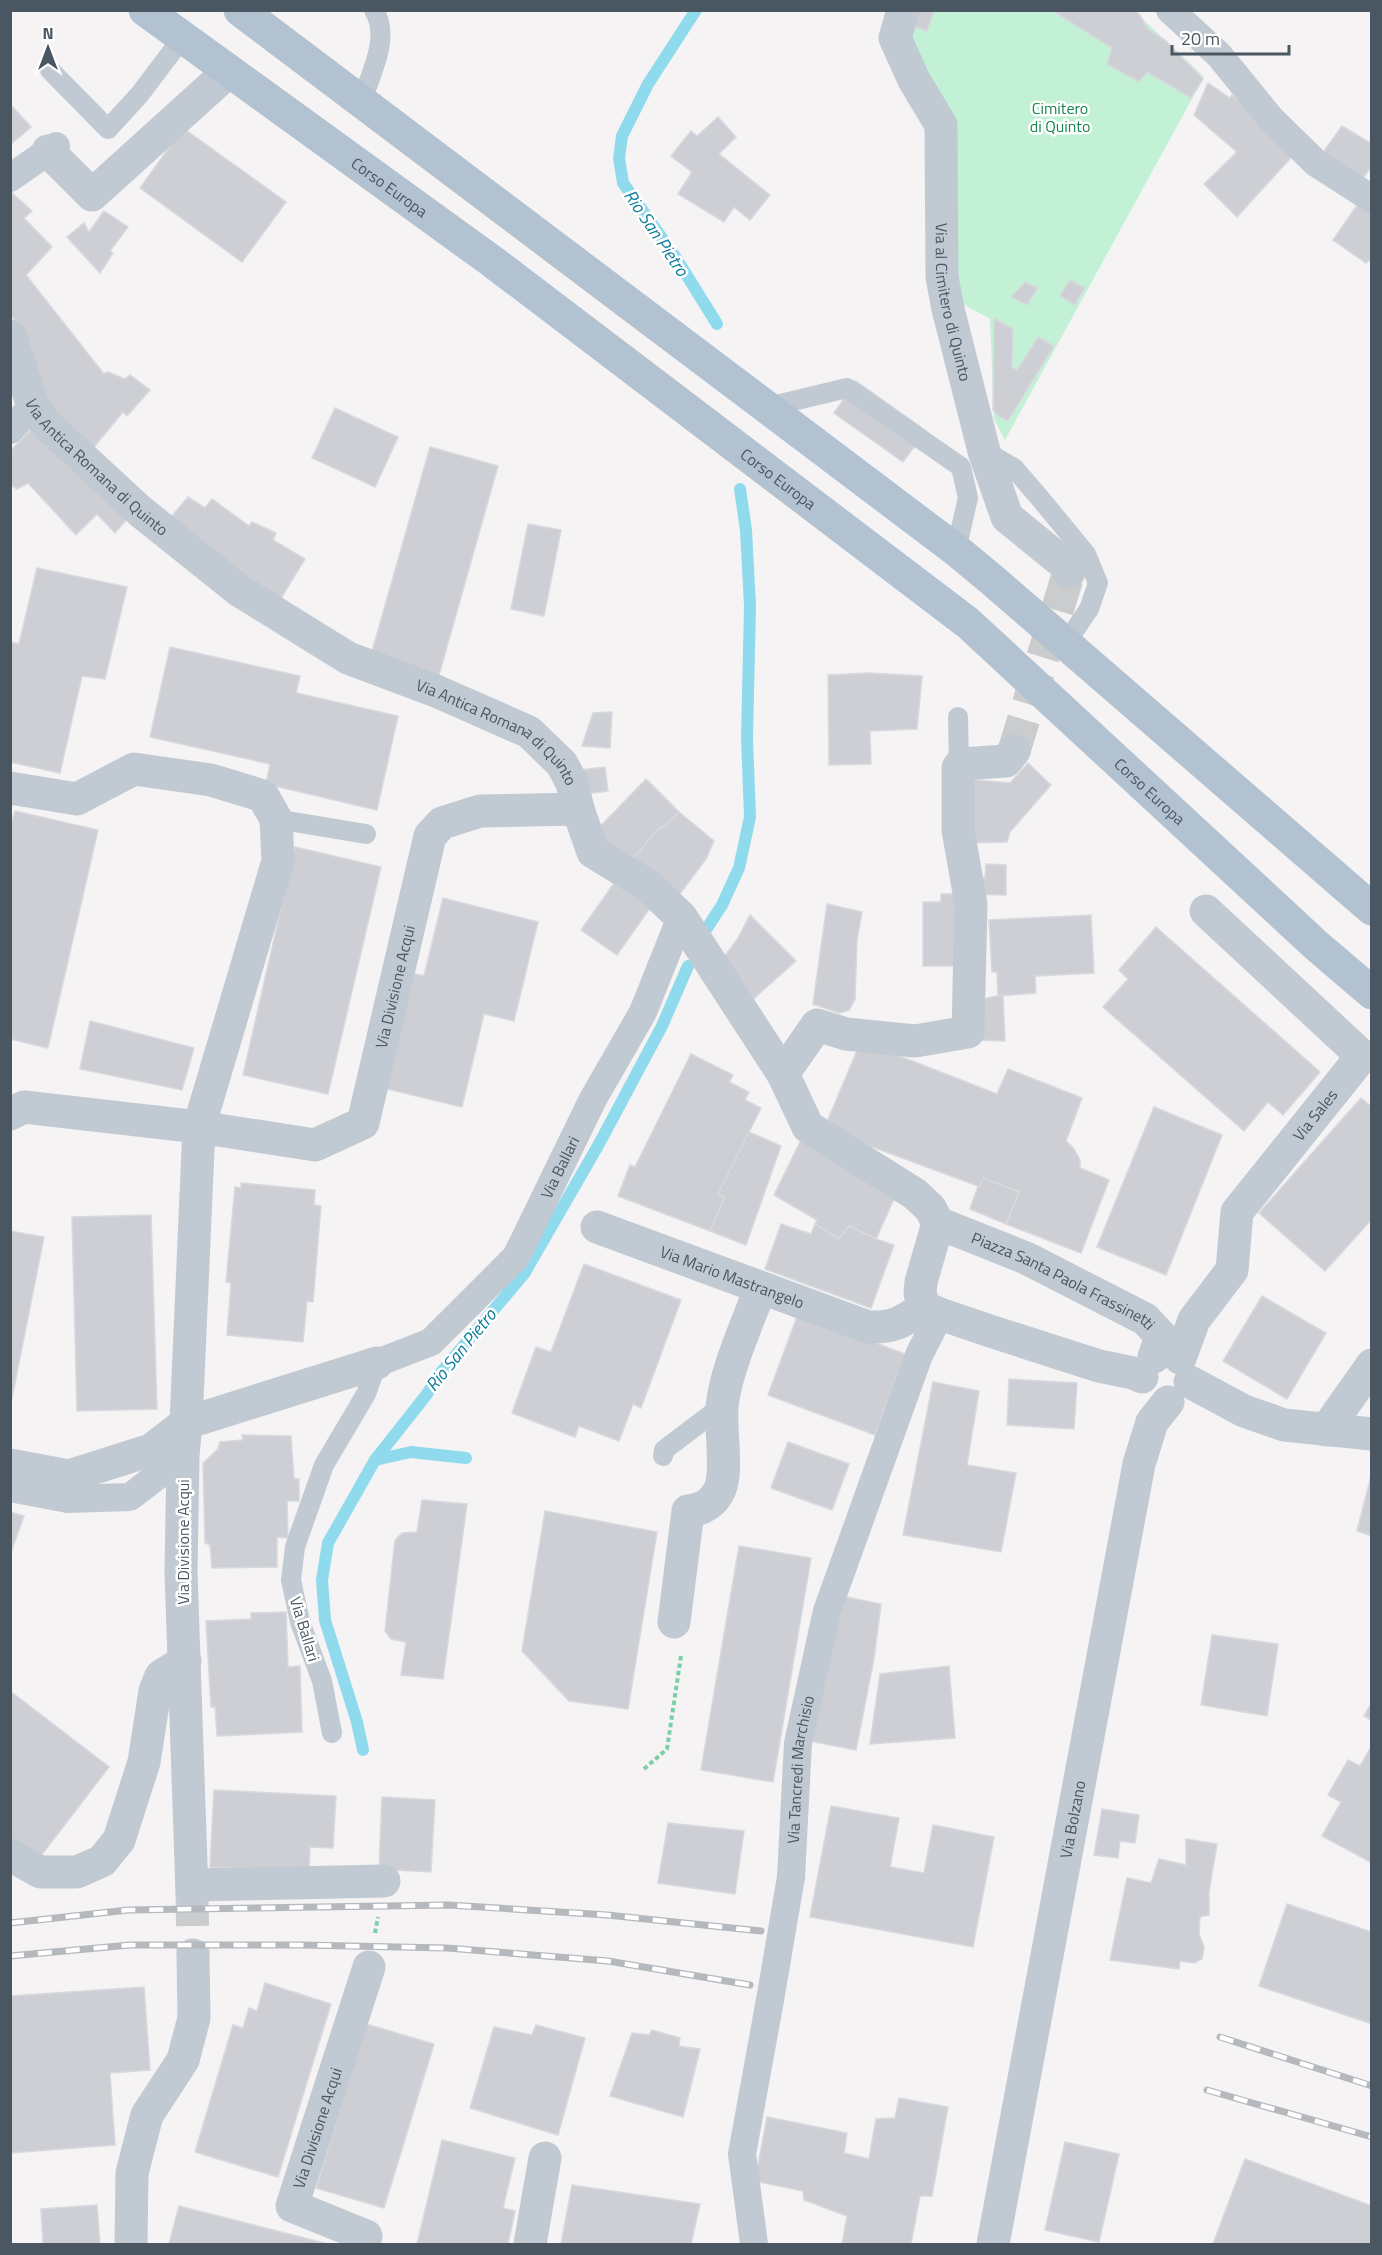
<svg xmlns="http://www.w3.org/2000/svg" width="1382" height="2255" font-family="'Titillium Web',sans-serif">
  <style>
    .green { fill: #c3f1d5 }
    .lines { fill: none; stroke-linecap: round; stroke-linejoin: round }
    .stream { stroke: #90daee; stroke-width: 12 }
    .building { fill: #cdcfd5; stroke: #d7d9de; stroke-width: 1.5 }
    .minor-tunnel { stroke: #caccce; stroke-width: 33; stroke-dasharray: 33 16; stroke-linecap: butt }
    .path { stroke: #7ad0a6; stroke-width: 4; stroke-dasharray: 4.5 3; stroke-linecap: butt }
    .service { stroke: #c1cad2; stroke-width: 20 }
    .pedestrian { stroke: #c1cad2; stroke-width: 28 }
    .minor { stroke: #c1cad2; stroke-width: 33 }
    .primary { stroke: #b3c2d1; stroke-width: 33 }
    .rail-casing { stroke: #b5b8bd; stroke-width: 7 }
    .rail { stroke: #fff; stroke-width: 4.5; stroke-dasharray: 14; stroke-linecap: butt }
    .pedestrian-bridge { stroke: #c1cad2; stroke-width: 28 }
    .labels { text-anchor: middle; stroke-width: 5; stroke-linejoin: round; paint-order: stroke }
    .park-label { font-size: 16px; fill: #17864f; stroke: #fff }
    .street-label { font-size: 16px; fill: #4a5661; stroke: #fff }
    .water-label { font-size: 18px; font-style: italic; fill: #0c7c9b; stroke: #fff }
  </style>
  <rect width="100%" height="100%" fill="#f5f3f3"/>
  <polygon class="green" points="919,11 1134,11 1204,77 1005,440 994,419 990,319 955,300 911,36"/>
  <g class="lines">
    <g class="stream">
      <polyline points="696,10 648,84 622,136 619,158 623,183 676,258 717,324"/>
      <polyline points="700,939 722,905 739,868 750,817 747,738 750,606 746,530 740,489"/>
      <polyline points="375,1460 411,1452 466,1458"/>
      <polyline points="363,1750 357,1722 325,1620 322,1580 328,1543 375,1460 427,1394 442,1371 524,1274 599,1144 662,1026 688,966"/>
    </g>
  </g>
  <g class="building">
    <polygon points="917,10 934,11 927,31 912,26"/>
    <polygon points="1058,10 1134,10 1139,14 1148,29 1165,40 1203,79 1191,98 1147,72 1139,82 1107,64 1112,48 1056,13"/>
    <polygon points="1208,83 1230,98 1232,95 1298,150 1237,217 1204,184 1237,152 1194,115"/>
    <polygon points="10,104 31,127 10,145"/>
    <polygon points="718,117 736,137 719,154 770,195 750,220 734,207 724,222 678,194 692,172 671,156 691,131 697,136"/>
    <polygon points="1342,126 1372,144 1372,170 1370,169 1359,183 1319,158"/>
    <polygon points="183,128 286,202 242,262 140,188"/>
    <polygon points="11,192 32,211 24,218 52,247 26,275 104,374 108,372 125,379 130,375 150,390 127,416 123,412 89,453 52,417 14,319 10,314"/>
    <polygon points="1362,198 1372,205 1372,258 1366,263 1333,240"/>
    <polygon points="104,211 128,227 110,251 113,253 100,273 67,237 84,223 89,232"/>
    <polygon points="1070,280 1085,288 1075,305 1060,296"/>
    <polygon points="1025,282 1038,288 1027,305 1011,297"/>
    <polygon points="994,318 1013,329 1012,367 1017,370 1038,337 1054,346 1008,421 998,416 993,410"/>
    <polygon points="856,381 926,431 903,462 834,413"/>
    <polygon points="335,408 398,437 375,487 312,458"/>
    <polygon points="34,427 133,512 115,533 97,514 76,535 28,483 17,489 10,484 10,451"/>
    <polygon points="430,447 498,466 437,682 369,662"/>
    <polygon points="188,497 205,508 212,499 249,526 252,522 276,533 273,540 305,559 280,600 226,563 171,517"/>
    <polygon points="528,524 561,530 544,616 511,609"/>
    <polygon points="37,568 127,587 105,679 82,676 60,773 10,762 10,642 19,644"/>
    <polygon points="170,647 300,676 296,693 398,716 377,810 266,784 270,764 150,737"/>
    <polygon points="869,673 922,676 917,729 870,731 871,764 829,765 828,675"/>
    <polygon points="612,712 610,748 582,746 593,713"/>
    <polygon points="1028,763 1051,785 1010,832 1007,842 965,843 967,779 1010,783"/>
    <polygon points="605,767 608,791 585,794 580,770"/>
    <polygon points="646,779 679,812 662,828 660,827 629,863 593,834"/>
    <polygon points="15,811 98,830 48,1048 10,1039 10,829"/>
    <polygon points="679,812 714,841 706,859 676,899 629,863 660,827 662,828"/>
    <polygon points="295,847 381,867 328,1094 243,1075"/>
    <polygon points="986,864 1006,865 1006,895 974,894 975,877 985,878"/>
    <polygon points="620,875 652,905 617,955 581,930"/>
    <polygon points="941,894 954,894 964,966 923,966 923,902 941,902"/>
    <polygon points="443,898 538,922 514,1021 484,1014 462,1107 379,1087 407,972 424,976"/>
    <polygon points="827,904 862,912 857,940 855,999 849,1010 839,1013 813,1004"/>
    <polygon points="750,915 796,961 743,1008 716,968 738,938"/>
    <polygon points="1091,915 1094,973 1035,976 1036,993 998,996 997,972 992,972 989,920"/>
    <polygon points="1156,927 1320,1072 1283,1115 1268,1102 1244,1131 1103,1007 1128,979 1119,970"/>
    <polygon points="1003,995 1005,1041 981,1040 980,1005 987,998"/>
    <polygon points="90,1021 194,1048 182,1090 80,1069"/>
    <polygon points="861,1041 997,1094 1008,1069 1082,1098 1066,1141 1074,1149 1080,1160 1080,1168 1109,1180 1081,1253 1006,1224 1019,1192 983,1178 980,1186 978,1186 824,1129"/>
    <polygon points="691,1054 733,1075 729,1082 749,1092 745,1100 761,1108 718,1194 725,1197 710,1231 618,1196 630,1165 635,1167"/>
    <polygon points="1361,1098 1372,1107 1372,1219 1325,1271 1259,1213"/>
    <polygon points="1154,1107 1222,1135 1166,1275 1097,1247"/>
    <polygon points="749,1132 781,1146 746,1245 710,1231 725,1197 718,1194"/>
    <polygon points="801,1140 894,1199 876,1239 849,1226 839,1239 815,1224 817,1220 774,1195"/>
    <polygon points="983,1178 1019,1192 1006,1224 970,1209 978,1186 980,1186"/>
    <polygon points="241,1183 315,1190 314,1205 321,1206 313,1302 307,1301 303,1342 227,1335 231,1283 226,1282 235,1187 241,1188"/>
    <polygon points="151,1215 157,1409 77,1411 72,1217"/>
    <polygon points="781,1224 811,1234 815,1224 839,1239 849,1226 876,1239 894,1245 871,1308 765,1269"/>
    <polygon points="10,1231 44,1237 10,1408"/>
    <polygon points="584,1264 681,1300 641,1408 633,1404 619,1441 579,1426 575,1437 512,1413 536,1347 551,1352"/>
    <polygon points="1262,1296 1326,1333 1287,1399 1223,1361"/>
    <polygon points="798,1314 905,1354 875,1435 768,1395"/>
    <polygon points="1009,1379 1077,1383 1074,1429 1007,1425"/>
    <polygon points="933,1382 979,1391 967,1465 1016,1473 1001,1552 903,1535"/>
    <polygon points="242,1435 291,1436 294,1479 299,1479 299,1501 287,1501 288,1538 277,1537 277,1567 212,1568 210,1545 205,1543 203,1463 218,1449 220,1442 243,1440"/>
    <polygon points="788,1442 849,1464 832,1510 771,1488"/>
    <polygon points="1372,1472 1372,1536 1357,1531"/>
    <polygon points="422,1500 467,1504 443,1679 401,1675 406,1642 391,1639 385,1631 395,1540 402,1533 417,1532"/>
    <polygon points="545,1511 657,1532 628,1709 569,1701 522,1651"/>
    <polygon points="10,1512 24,1516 10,1555"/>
    <polygon points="739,1546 811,1558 773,1782 701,1770"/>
    <polygon points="837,1595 881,1604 874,1659 856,1750 804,1740"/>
    <polygon points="286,1612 288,1667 300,1666 302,1732 217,1736 215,1707 211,1707 206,1621 251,1619 251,1613"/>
    <polygon points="1212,1635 1278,1644 1267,1716 1201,1705"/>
    <polygon points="949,1666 955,1738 870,1744 880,1674"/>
    <polygon points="10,1691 109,1767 37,1861 10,1840"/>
    <polygon points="1372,1702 1372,1721 1364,1716"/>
    <polygon points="1372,1745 1372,1863 1322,1836 1341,1802 1328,1795 1348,1760 1360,1766"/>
    <polygon points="214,1790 336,1796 333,1848 310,1847 309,1872 210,1867"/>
    <polygon points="382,1797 435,1800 431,1872 379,1869"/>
    <polygon points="831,1806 899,1818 890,1867 924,1873 933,1825 994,1837 973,1947 810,1917"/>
    <polygon points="1102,1809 1139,1815 1135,1843 1120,1841 1118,1858 1094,1855"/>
    <polygon points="668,1823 744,1831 735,1894 658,1883"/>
    <polygon points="1186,1839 1217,1844 1209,1892 1209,1915 1200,1917 1199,1934 1204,1947 1202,1959 1194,1963 1180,1961 1179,1969 1110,1960 1127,1878 1151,1883 1159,1859 1186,1865"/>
    <polygon points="1287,1904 1372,1932 1372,2024 1259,1986"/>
    <polygon points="265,1983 331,2004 278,2177 195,2152 233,2025 243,2028 249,2008 257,2011"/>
    <polygon points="144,1987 150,2070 110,2073 115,2145 10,2153 10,1996"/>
    <polygon points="366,2024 434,2044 384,2208 316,2188"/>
    <polygon points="536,2025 585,2038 558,2135 470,2108 494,2027 532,2035"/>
    <polygon points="652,2030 680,2038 679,2046 700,2049 683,2117 610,2096 632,2033 649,2035"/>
    <polygon points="899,2098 948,2107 932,2196 920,2196 911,2244 842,2244 847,2216 804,2200 803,2191 755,2181 767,2117 847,2133 844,2153 869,2159 876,2119 895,2118"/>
    <polygon points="442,2140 515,2158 503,2208 515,2211 508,2244 417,2244"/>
    <polygon points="1065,2142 1119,2154 1099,2242 1045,2230"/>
    <polygon points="1245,2159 1372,2206 1372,2244 1213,2244"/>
    <polygon points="572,2185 700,2204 691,2244 561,2244"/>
    <polygon points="97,2205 100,2244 43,2244 41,2209"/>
    <polygon points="179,2206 328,2244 169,2244"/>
  </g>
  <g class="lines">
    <g class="minor-tunnel">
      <polyline points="1014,751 1069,572"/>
      <polyline points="192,1893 193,1955"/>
    </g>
    <g class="path">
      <polyline points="644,1769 667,1749 681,1656"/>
      <polyline points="375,1933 378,1917"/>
    </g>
    <g class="service">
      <polyline points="50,70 108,129 140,94 183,37"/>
      <path d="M361,103C370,75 391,38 374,10"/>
      <polyline points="768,407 847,388 961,467 968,498 956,550"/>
      <polyline points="984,451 1014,468 1039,497 1086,554 1098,583 1089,609 1066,643"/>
      <polyline points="958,717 959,766"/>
      <polyline points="276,819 366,834"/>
      <polyline points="663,1456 664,1450 722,1406"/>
      <polyline points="332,1733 322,1681 300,1622 291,1580 295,1547 324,1465 366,1394 377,1363"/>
    </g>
    <g class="pedestrian">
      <polyline points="1170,10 1219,55 1271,119 1316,163 1372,199"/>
      <polyline points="10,178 56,146"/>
      <polyline points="10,430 33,406"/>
      <path id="s1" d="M377,1363L431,1342L516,1257L593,1099L643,1012L681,917"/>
      <polyline points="10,1488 68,1499 130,1497 183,1456"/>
      <path id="s2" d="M791,1877L798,1743L827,1611L919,1355L940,1314"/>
      <polyline points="754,2244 742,2154 770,2000"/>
    </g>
    <g class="minor">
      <path id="s3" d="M903,10L895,38L914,80L941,125L942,277L948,309L984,451L1007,517L1067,566L1069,572"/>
      <polyline points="48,151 92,195 229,71"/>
      <path id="s4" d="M10,336L33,406L47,425L140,511L240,591L348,658L436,691L529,732L562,764L572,783L578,809L593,852L647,885L681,917L783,1074L808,1127L915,1194L930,1208L938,1223L1026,1258L1145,1319L1161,1336L1154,1357"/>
      <polyline points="10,788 77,799 134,769 211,780 263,796 276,819 278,861 199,1127 186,1423 183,1456 181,1572 192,1893"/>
      <polyline points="783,1074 817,1025 846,1034 915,1041 968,1032 971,904 958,830 958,768 961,764 1006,761 1014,751"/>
      <path id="s5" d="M10,1114L24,1107L199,1127L315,1145L363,1123L430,836L442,823L480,811L578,809"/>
      <polyline points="938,1223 921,1282 920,1293 924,1307 940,1314 990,1331 1099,1366 1133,1373 1142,1377"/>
      <path id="s6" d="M597,1227L868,1327C894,1328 903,1322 924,1307"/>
      <path id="s7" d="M1180,1358L1194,1320L1232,1270L1237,1212L1362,1056L1206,911"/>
      <polyline points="1190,1382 1244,1411 1284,1425 1372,1434"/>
      <polyline points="1326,1430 1372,1365"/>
      <polyline points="10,1465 69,1476 151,1450 186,1423 377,1363"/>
      <path d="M674,1622L688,1511C702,1510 714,1503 720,1489C728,1470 720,1429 722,1407C725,1372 748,1322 760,1289"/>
      <polyline points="10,1855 40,1872 77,1872 102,1861 119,1840 144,1762 155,1691 161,1676 185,1661"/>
      <polyline points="192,1885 384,1881"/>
      <polyline points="131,2244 132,2173 147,2115 183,2060 194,2018 193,1955"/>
      <path id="s8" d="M364,2244L366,2236L292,2206L369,1967"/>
      <polyline points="530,2244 545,2158"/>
      <path id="s9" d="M993,2244L1139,1464L1152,1422L1168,1402"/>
    </g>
    <g class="primary">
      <path id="s10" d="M145,10L493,262L968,623L1317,946L1372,993"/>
      <polyline points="240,10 956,550 991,579 1372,909"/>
    </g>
    <defs>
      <g id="rail">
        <polyline points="10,1923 128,1910 449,1905 607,1915 761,1931"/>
        <polyline points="10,1956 130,1945 302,1945 447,1948 608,1961 750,1985"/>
        <polyline points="1220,2037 1372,2086"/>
        <polyline points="1207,2090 1372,2137"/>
      </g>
    </defs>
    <use href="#rail" class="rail-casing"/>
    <use href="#rail" class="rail"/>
    <polyline class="pedestrian-bridge" points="770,2000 791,1877"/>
  </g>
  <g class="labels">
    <g class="park-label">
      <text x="1060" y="114">Cimitero<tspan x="1060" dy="18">di Quinto</tspan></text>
    </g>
    <g class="street-label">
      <text dy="6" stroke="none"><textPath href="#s10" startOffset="302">Corso Europa</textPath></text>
      <text dy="6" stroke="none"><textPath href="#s3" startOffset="306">Via al Cimitero di Quinto</textPath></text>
      <text dy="6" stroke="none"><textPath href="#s4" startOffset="162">Via Antica Romana di Quinto</textPath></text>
      <text dy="6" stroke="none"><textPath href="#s10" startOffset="788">Corso Europa</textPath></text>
      <text dy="6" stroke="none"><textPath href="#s4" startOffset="648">Via Antica Romana di Quinto</textPath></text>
      <text dy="6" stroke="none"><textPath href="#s10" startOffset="1274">Corso Europa</textPath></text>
      <text dy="6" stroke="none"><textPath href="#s5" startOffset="502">Via Divisione Acqui</textPath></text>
      <text dy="6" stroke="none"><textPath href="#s7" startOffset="286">Via Sales</textPath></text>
      <text dy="6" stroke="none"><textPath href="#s1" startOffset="278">Via Ballari</textPath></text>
      <text dy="6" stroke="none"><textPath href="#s6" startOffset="144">Via Mario Mastrangelo</textPath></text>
      <text dy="6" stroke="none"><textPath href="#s4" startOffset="1472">Piazza Santa Paola Frassinetti</textPath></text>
      <text transform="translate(183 1542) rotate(-90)" y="6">Via Divisione Acqui</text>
      <text transform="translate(305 1629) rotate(73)" y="6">Via Ballari</text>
      <text dy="6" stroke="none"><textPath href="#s2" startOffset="108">Via Tancredi Marchisio</textPath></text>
      <text dy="6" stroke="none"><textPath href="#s9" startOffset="432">Via Bolzano</textPath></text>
      <text dy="6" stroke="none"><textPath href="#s8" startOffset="170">Via Divisione Acqui</textPath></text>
    </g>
    <g class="water-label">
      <text transform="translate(656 233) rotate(56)" y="6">Rio San Pietro</text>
      <text transform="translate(461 1350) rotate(-51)" y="6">Rio San Pietro</text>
    </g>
  </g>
  <rect width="1382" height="2255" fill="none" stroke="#4a5661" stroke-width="24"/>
  <g transform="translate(48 48)" stroke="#ffffff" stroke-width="4.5" paint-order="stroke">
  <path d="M0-4.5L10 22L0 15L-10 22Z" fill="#4a5661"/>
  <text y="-9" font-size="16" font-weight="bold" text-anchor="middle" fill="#4a5661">N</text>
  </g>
  <path d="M1172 45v9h117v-9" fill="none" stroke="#4a5661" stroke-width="3"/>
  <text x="1181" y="45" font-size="18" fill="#4a5661" stroke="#ffffff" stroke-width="4.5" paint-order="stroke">20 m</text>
</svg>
